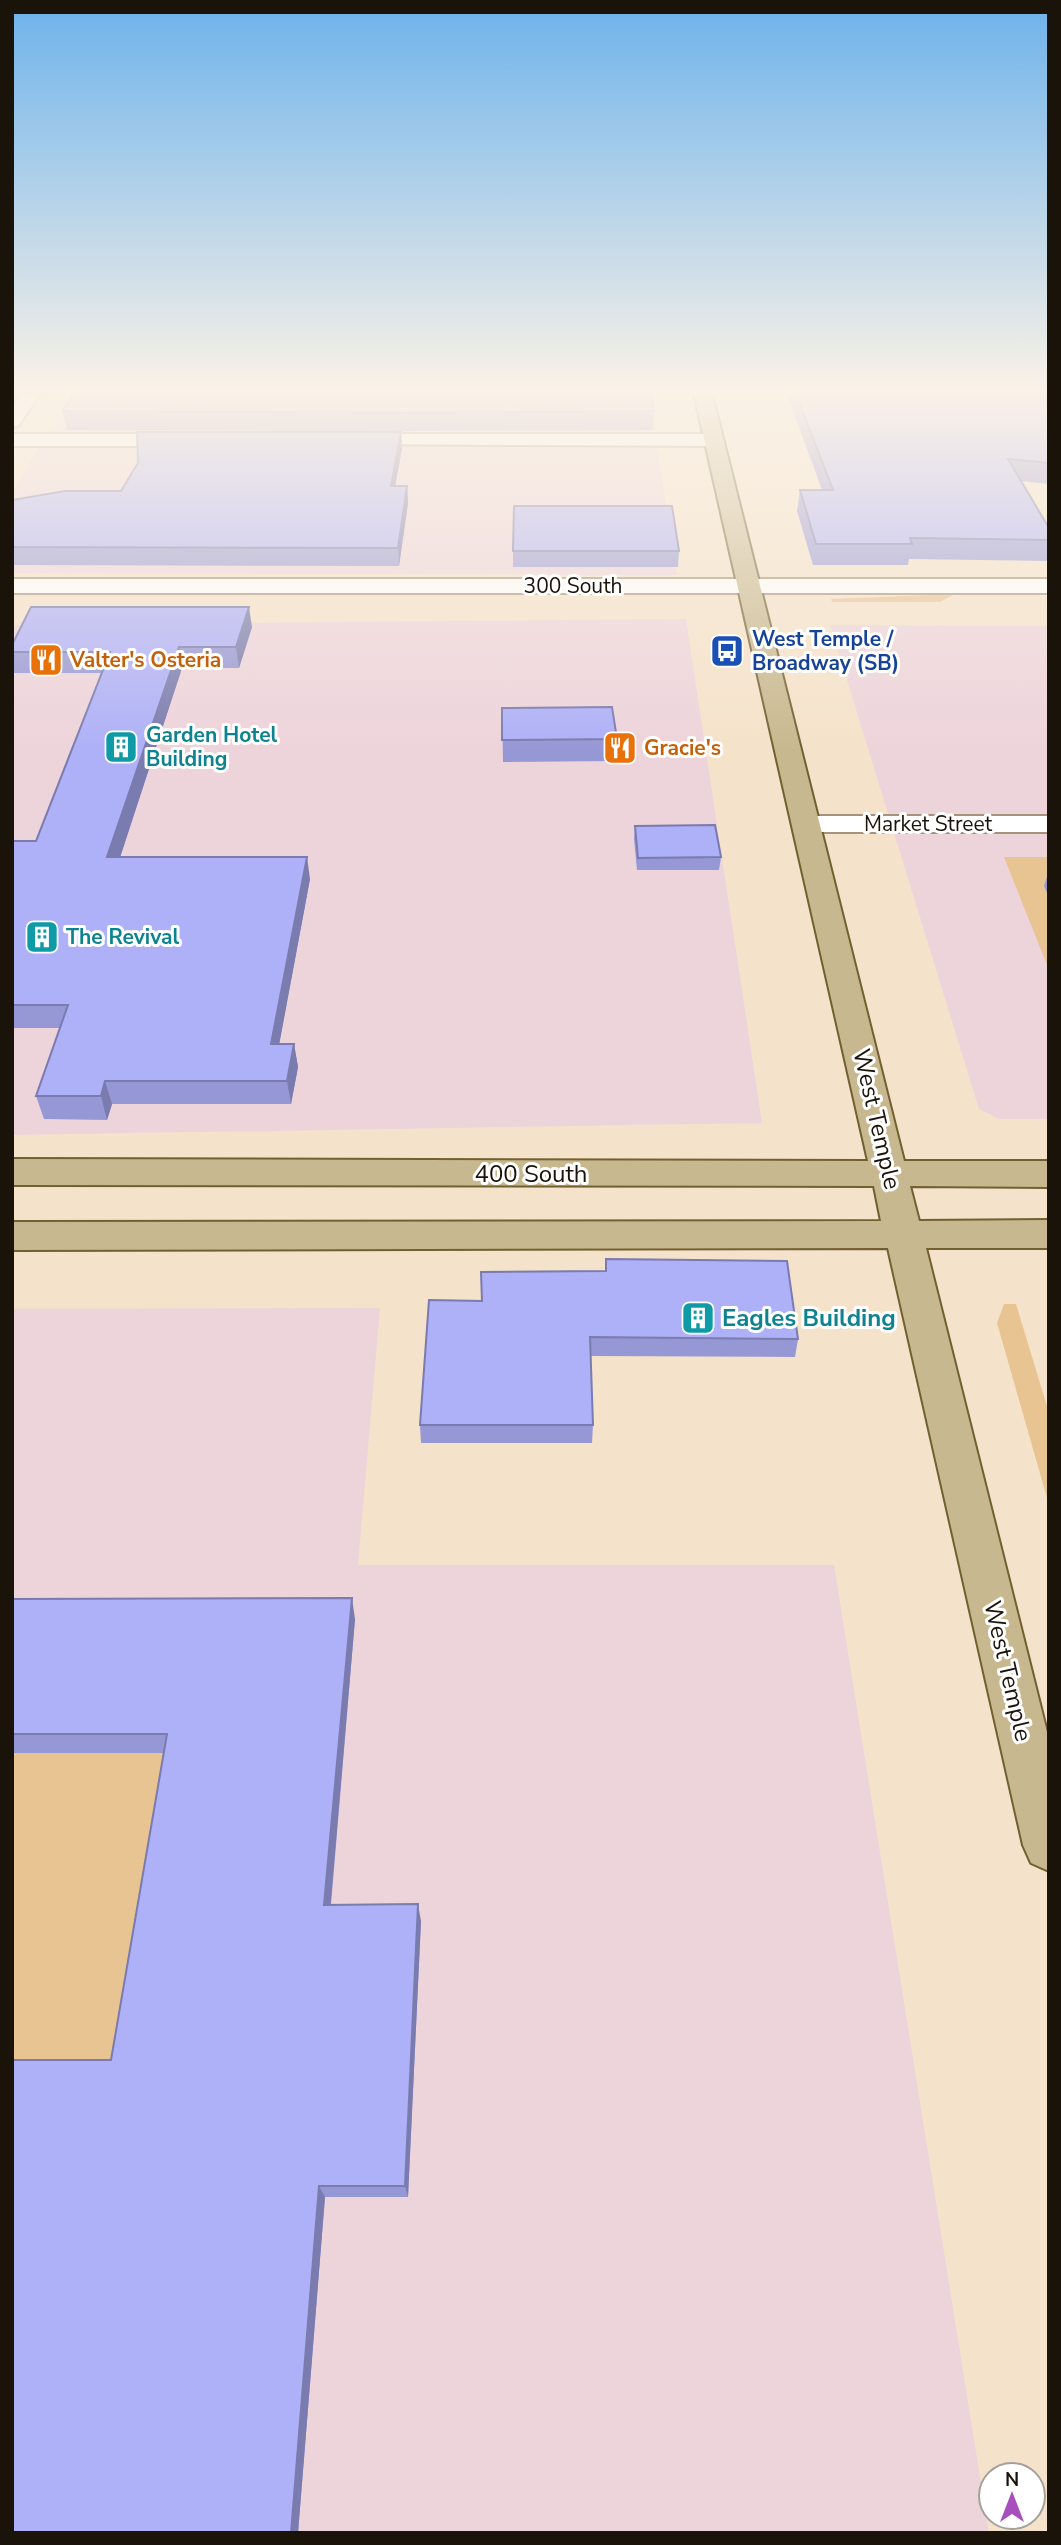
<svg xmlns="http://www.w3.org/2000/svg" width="1061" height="2545" font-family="'Nunito Sans',sans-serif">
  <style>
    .commercial { fill: #edd4db }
    .green { fill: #e8c492 }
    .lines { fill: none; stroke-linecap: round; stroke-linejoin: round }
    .minor-casing { stroke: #a5937c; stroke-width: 4 }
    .major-casing { stroke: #735f30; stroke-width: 4 }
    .minor { fill: #fff; fill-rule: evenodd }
    .major { fill: #c8b88f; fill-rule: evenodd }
    .wall { fill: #9697d5 }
    .shaded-wall { fill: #7a7bae }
    .building { fill: #aeb0f8; stroke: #7a7bae; stroke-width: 2 }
    .labels { text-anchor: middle; stroke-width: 6; stroke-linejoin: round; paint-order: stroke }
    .far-street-label { font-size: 21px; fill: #19130a; stroke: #fff }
    .far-transit-label { font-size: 21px; font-weight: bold; fill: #164399; stroke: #fff; text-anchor: start }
    .far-food-label { font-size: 21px; font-weight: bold; fill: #c56008; stroke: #fff; text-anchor: start }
    .far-culture-label { font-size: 21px; font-weight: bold; fill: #0d838f; stroke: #fff; text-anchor: start }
    .street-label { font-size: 24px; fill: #19130a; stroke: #fff }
    .culture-label { font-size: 24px; font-weight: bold; fill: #0d838f; stroke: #fff; text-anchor: start }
  </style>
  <rect width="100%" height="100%" fill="#f5e2ca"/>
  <g class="commercial">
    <polygon points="70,394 649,394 677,575 12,573 12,493"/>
    <polygon points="686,619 762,1123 12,1135 12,625"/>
    <polygon points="830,625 1049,626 1049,1119 999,1119 979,1109"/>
    <polygon points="380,1308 358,1565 834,1565 989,2533 12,2533 12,1309"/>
  </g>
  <g class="green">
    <polygon points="955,594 940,602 832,602 831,599"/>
    <polygon points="1004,857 1049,857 1049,970"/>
    <polygon points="1004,1304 1016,1304 1049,1413 1049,1505 997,1323"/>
    <polygon points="12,1753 175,1753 122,2074 12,2074"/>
  </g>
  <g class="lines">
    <defs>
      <g id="minor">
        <polygon points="22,394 40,394 18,426 12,427 12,408"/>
        <polygon points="12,434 191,434 200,440 191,446 12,446"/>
        <polygon points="349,434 714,434 723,440 714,446 342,444 340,440"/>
        <rect x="12" y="579" width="1037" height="14"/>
        <polygon points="806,816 1049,816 1049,832 806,832 796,830 792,824 796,818"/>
      </g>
      <polygon id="major" points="694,394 712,394 904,1161 1049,1161 1049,1187 910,1186 919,1221 1049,1220 1049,1248 926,1248 1049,1740 1049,1871 1031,1863 1023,1845 888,1248 12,1250 12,1222 881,1221 874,1186 12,1185 12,1159 868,1161"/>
    </defs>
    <use href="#minor" class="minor-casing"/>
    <use href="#major" class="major-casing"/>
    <use href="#minor" class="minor"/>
    <use href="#major" class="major"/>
  </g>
  <g class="wall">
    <polygon points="787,394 1049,394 1049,484 1021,481 1049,528 1049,561 909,559 908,565 813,565 797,511 800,490 822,490"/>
    <polygon points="63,411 654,411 653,430 405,431 67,430"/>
    <polygon points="401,432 402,449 395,486 407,486 408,503 399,566 12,565 12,500 121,491"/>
    <polygon points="513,551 679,551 678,567 513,567"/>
    <polygon points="252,627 239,668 182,668 120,857 310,879 279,1044 294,1044 298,1067 291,1104 112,1104 107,1120 44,1119 36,1096 60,1028 13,1028 12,1025 12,841 36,841 101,673 14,673 12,665 12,645"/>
    <polygon points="502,708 617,739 616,761 503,762"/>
    <polygon points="635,826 721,857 719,870 637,870 634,839"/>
    <polygon points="1049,871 1049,897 1044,886"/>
    <polygon points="606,1259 798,1339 795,1357 590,1356 593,1425 592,1443 421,1443 420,1425 482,1301 605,1271"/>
    <polygon points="12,1599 355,1619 331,1905 421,1921 408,2197 325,2197 298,2533 12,2533 111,2060 164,1753 12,1753"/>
  </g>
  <g class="shaded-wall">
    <polygon points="401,432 402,449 392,503 391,486"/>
    <polygon points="407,486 408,503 399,566 398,548"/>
    <polygon points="249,607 252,627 239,668 236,647"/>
    <polygon points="179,647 182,668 113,879 107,857"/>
    <polygon points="307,857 310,879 275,1067 271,1044"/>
    <polygon points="294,1044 298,1067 291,1104 287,1081"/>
    <polygon points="105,1081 112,1104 107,1120 101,1096"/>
    <polygon points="352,1598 355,1619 329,1922 324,1905"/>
    <polygon points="418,1904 421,1921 408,2197 405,2186"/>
    <polygon points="319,2186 325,2197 298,2533 291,2533"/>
  </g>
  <g class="building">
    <polygon points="73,394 651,394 654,411 404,413 63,411"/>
    <polygon points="796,394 1049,394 1049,463 1008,459 1049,528 1049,540 910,538 912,544 816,544 800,490 833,490"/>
    <polygon points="137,432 401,432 391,486 407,486 398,548 12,547 12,500 65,491 121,491 138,463"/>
    <polygon points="514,506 672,506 679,551 513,551"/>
    <polygon points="31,607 249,607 236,647 179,647 107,857 307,857 271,1044 294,1044 287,1081 105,1081 101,1096 36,1096 68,1005 12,1005 12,841 36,841 110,652 12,652 12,645"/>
    <polygon points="612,707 617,739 502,740 502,708"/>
    <polygon points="715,825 721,857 638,858 635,826"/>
    <polygon points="606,1259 787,1261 798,1339 590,1337 593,1425 420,1425 429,1300 482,1301 481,1272 606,1271"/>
    <polygon points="352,1598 324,1905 418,1904 405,2186 319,2186 291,2533 12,2533 12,2060 111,2060 167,1734 12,1734 12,1599"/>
  </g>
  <linearGradient id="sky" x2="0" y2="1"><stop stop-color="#6db2eb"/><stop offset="0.52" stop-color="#faf2e7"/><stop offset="1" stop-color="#faf2e7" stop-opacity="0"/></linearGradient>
  <rect width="1061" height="751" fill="url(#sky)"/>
  <defs>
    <symbol id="bus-square" viewBox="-11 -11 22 22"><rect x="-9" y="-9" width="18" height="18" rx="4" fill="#1a4fb4" stroke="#fff"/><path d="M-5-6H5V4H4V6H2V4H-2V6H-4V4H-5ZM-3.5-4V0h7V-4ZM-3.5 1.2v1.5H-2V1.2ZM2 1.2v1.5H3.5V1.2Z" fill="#fff"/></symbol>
    <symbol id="restaurant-square" viewBox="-11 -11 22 22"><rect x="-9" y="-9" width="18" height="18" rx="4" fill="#e8710a" stroke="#fff"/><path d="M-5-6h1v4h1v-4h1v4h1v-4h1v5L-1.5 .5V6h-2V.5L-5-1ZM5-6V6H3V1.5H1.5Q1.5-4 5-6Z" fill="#fff"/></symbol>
    <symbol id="building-square" viewBox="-11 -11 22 22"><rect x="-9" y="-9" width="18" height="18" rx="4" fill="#0f9aa8" stroke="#fff"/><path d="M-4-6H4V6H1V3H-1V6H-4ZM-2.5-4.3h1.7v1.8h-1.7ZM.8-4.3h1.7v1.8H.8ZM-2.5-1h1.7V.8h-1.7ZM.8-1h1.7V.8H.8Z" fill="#fff"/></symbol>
  </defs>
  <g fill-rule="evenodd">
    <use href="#bus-square" x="708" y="632" width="38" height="38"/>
    <use href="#restaurant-square" x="27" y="641" width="38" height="38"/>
    <use href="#building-square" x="102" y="728" width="38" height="38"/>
    <use href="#restaurant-square" x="601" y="729" width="38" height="38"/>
    <use href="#building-square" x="23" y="918" width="38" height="38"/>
    <use href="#building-square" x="679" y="1299" width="38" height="38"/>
  </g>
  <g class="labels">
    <g class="far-street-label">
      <text x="573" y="593">300 South</text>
      <text x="928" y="831">Market Street</text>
    </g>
    <g class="far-transit-label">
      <text x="752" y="646">West Temple /<tspan x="752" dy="24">Broadway (SB)</tspan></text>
    </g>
    <g class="far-food-label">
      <text x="70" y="667">Valter's Osteria</text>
      <text x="644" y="755">Gracie's</text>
    </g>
    <g class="far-culture-label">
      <text x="146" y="742">Garden Hotel<tspan x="146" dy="24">Building</tspan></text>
      <text x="66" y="944">The Revival</text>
    </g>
    <g class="street-label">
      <text transform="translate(877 1119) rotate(77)" y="8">West Temple</text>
      <text x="531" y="1182">400 South</text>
      <text transform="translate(1008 1671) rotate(77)" y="8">West Temple</text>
    </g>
    <g class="culture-label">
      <text x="722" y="1326">Eagles Building</text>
    </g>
  </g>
  <rect width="1061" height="2545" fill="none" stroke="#19130a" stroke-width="28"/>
  <g transform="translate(1012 2496)"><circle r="33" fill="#ffffff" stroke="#a3a19d" stroke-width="2"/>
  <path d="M0-5L12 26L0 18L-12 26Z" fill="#a74fbc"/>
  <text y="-10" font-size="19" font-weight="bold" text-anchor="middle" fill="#19130a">N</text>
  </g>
</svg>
